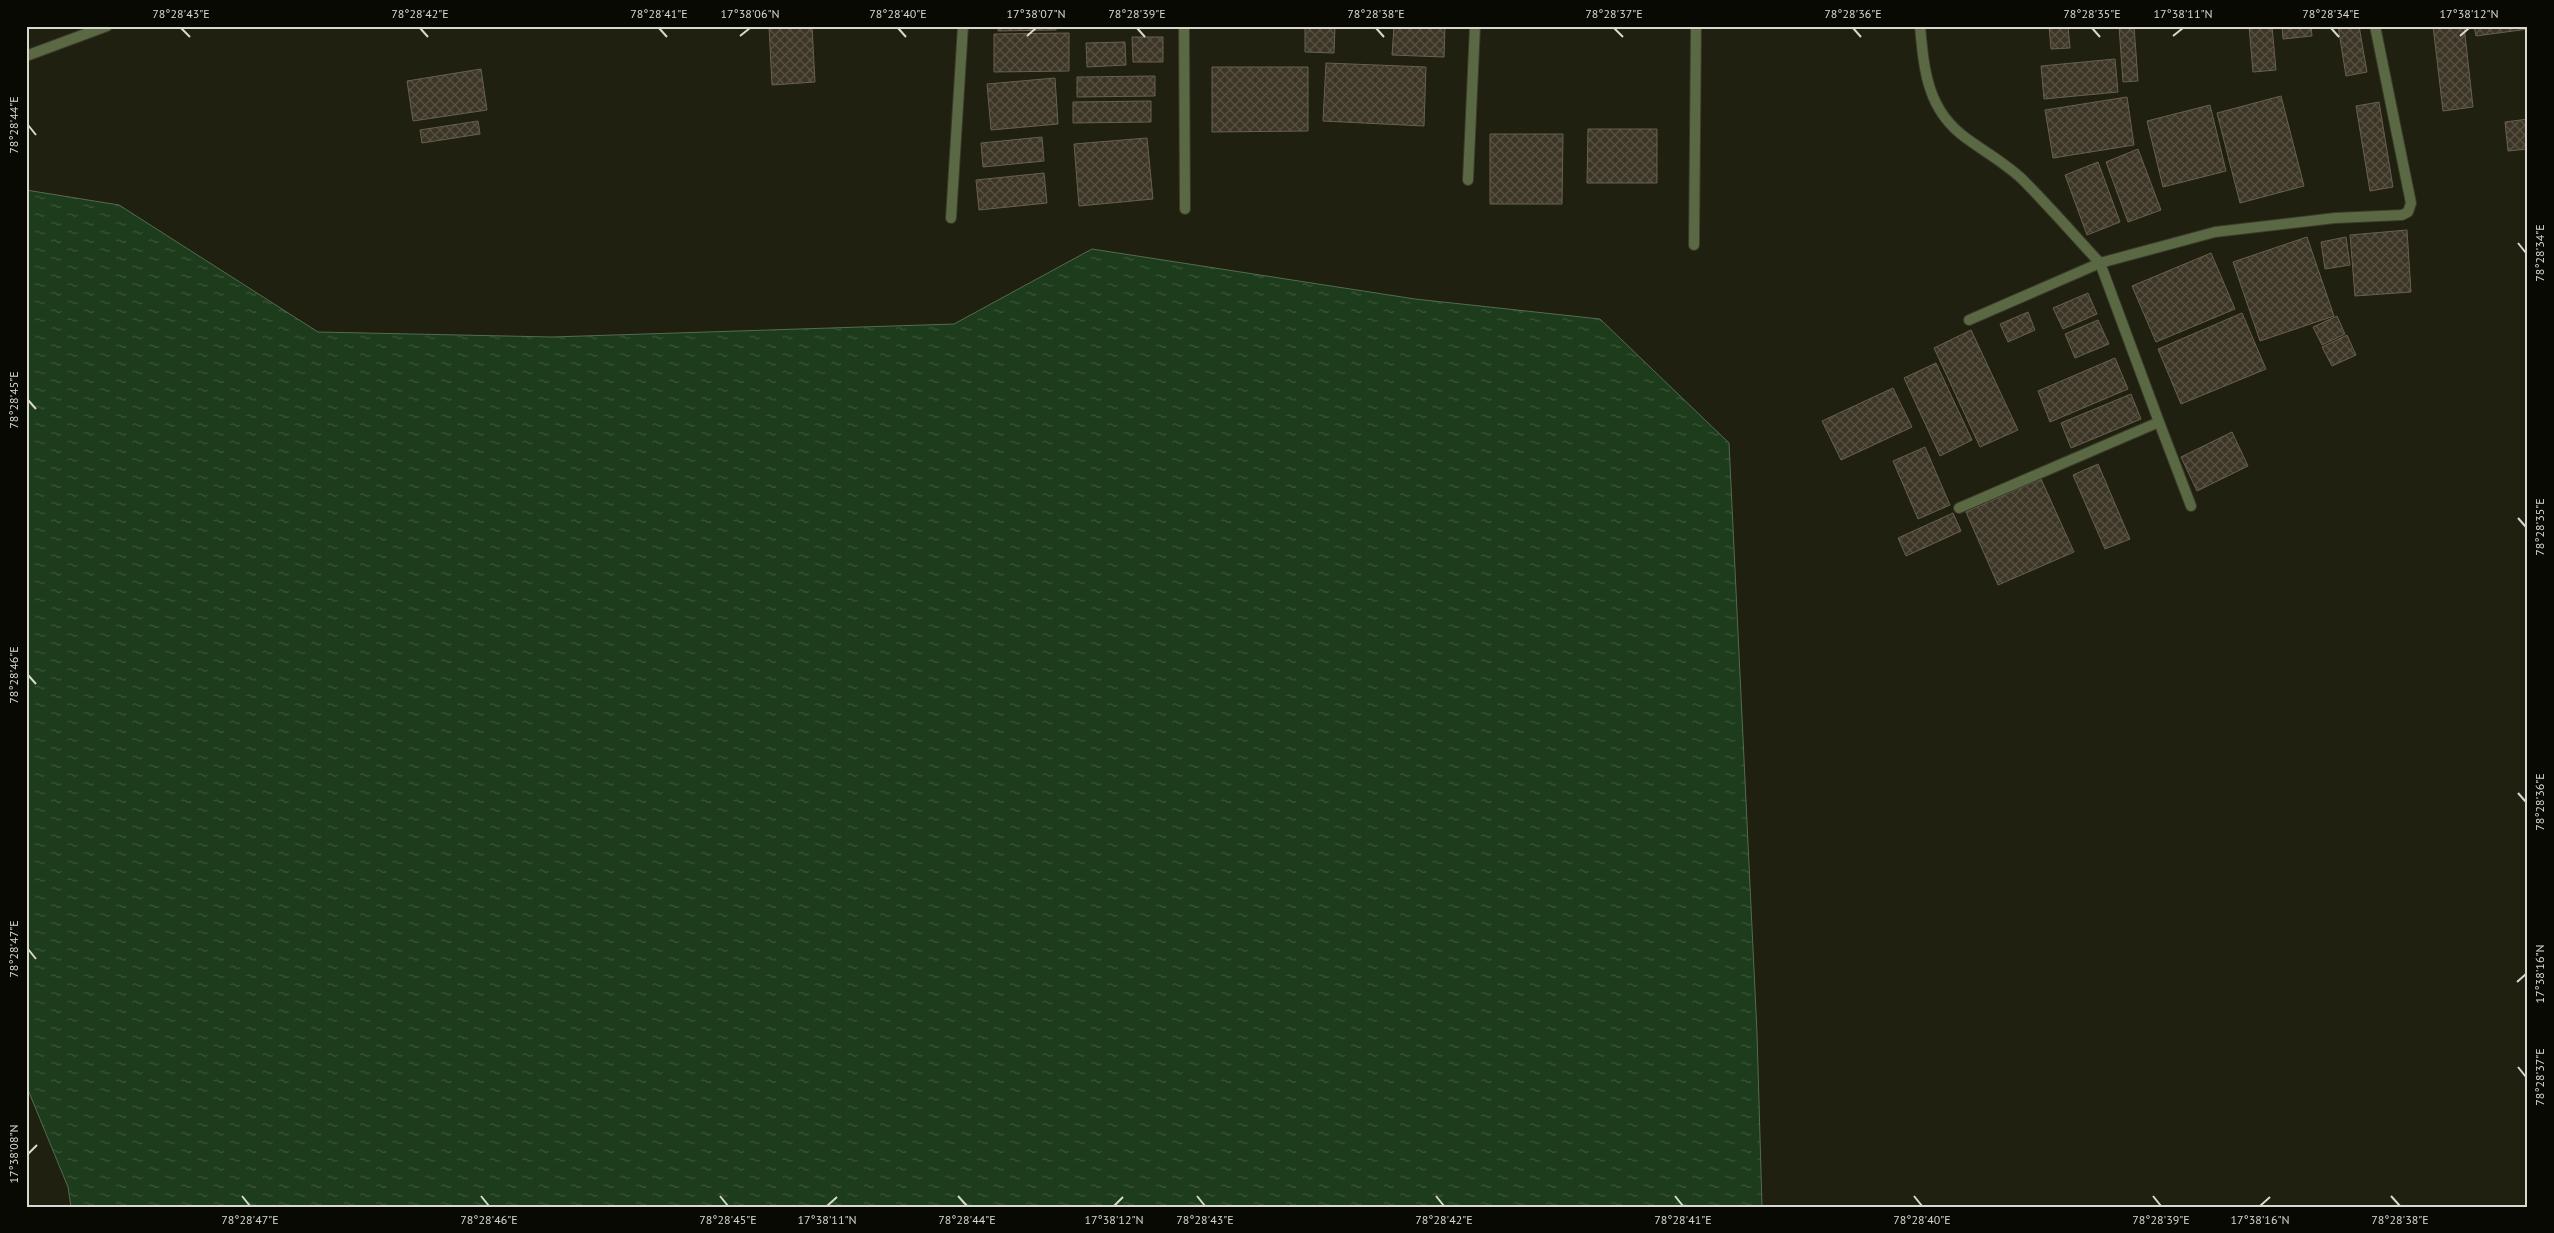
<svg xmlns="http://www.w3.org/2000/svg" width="2554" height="1233" font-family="'PT Sans',sans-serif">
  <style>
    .water { fill: url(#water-ripples); stroke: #546b51 }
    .building { fill: url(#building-cross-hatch); stroke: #67604f }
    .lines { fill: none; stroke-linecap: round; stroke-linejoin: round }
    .minor-casing { stroke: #3a3a2b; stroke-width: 12 }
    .tertiary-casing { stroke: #3a3a2b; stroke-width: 12 }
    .minor { stroke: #5a6843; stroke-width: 10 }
    .tertiary { stroke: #5a6843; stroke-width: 10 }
    .ticks { fill: none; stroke: #d8d8ce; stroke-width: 2 }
    .neatline { fill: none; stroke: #d8d8ce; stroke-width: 2 }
    .ticks-label { font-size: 12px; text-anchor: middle; fill: #d8d8ce }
  </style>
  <defs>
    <pattern id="water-ripples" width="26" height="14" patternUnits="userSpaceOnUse" patternTransform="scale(1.25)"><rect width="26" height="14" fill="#1c3c1b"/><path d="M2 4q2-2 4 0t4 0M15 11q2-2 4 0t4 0" fill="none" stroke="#3c573b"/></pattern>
    <pattern id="building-cross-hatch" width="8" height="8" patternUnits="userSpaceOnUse" patternTransform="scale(1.25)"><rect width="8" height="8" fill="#3d3627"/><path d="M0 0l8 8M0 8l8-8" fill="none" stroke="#585245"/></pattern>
  </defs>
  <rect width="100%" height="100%" fill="#202010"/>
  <polygon class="water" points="26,190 119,205 318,332 552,337 954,324 1092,249 1415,299 1600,319 1729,443 1757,1033 1762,1207 71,1207 68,1187 26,1085"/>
  <g class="building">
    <polygon points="769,26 812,26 815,82 772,85"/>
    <polygon points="998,26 1056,26 1056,30 998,31"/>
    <polygon points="1305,26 1335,26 1334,53 1305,52"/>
    <polygon points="1394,26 1445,26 1444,57 1392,55"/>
    <polygon points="2049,26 2068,26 2070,48 2051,49"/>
    <polygon points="2119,26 2134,26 2138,81 2123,82"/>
    <polygon points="2249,26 2272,26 2276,70 2253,72"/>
    <polygon points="2282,26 2311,26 2312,36 2283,39"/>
    <polygon points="2338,26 2359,26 2367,72 2346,76"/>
    <polygon points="2433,26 2464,26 2473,107 2443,111"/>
    <polygon points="2474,26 2528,26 2528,29 2476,36"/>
    <polygon points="1069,33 1069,71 994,72 994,34"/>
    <polygon points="1132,37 1163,37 1163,62 1133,62"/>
    <polygon points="1125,42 1126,65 1087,67 1086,43"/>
    <polygon points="2115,59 2118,92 2044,99 2041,66"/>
    <polygon points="1326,63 1426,67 1424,126 1323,121"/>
    <polygon points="1212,67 1308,67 1308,131 1212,132"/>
    <polygon points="481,69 487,110 413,121 407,81"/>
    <polygon points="1155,76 1155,96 1077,97 1077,77"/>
    <polygon points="1055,78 1058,124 991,130 987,84"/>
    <polygon points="2281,96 2304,186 2240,203 2217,113"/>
    <polygon points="2127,97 2134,145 2053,158 2045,110"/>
    <polygon points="1151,101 1151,122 1073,123 1073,102"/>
    <polygon points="2379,102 2393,187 2370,191 2356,106"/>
    <polygon points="2210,105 2226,171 2163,187 2147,121"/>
    <polygon points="2528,119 2528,149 2508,151 2505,122"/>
    <polygon points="478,121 480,134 422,143 420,130"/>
    <polygon points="1588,129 1657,129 1657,183 1587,183"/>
    <polygon points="1490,134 1563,134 1562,204 1490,204"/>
    <polygon points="1042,137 1044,161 983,167 981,143"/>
    <polygon points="1147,138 1153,199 1079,206 1074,144"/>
    <polygon points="2138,149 2161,210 2128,222 2106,162"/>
    <polygon points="2098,162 2120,222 2087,235 2065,175"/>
    <polygon points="1044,173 1047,203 979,210 976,180"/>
    <polygon points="2407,230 2411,292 2355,296 2350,235"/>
    <polygon points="2307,237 2334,316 2260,341 2233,262"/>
    <polygon points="2346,237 2350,265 2325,269 2321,242"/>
    <polygon points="2211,253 2235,309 2156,342 2132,286"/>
    <polygon points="2088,293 2097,314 2063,329 2053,308"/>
    <polygon points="2028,312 2035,330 2008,342 2000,324"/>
    <polygon points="2242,313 2266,369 2181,404 2158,349"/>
    <polygon points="2337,316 2345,334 2322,345 2313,327"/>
    <polygon points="2098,320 2109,344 2075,358 2065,334"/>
    <polygon points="1971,330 2018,430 1980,447 1934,348"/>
    <polygon points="2347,335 2356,355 2332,366 2322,347"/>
    <polygon points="2115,358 2128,389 2050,422 2038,391"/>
    <polygon points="1936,363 1972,440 1940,456 1904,378"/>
    <polygon points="1893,388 1912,427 1841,460 1822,421"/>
    <polygon points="2131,394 2141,419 2071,448 2061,423"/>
    <polygon points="2232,432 2248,466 2197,491 2181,457"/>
    <polygon points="1925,447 1950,505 1918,519 1893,461"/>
    <polygon points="2098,464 2130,539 2105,549 2073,475"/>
    <polygon points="2041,479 2074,552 1998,585 1966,512"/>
    <polygon points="1953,513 1961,531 1906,556 1898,538"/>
  </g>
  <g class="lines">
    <defs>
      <g id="minor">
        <polyline points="1184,26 1185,209"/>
        <path d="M1920,26C1924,70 1927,110 1966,138C1985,152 2005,163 2022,179C2049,206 2074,235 2100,263L1969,320"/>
        <polyline points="1468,180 1475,26"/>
        <polyline points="951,218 963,26"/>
        <polyline points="1694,245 1696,26"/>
        <polyline points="2159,422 2191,506"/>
        <polyline points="1959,508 2159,422 2100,263 2215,232 2335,218 2402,215 2408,212 2411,203 2375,26"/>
      </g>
      <polyline id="tertiary" points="26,56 107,26"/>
    </defs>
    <use href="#minor" class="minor-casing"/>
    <use href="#tertiary" class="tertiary-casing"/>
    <use href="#minor" class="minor"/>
    <use href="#tertiary" class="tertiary"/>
  </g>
  <path class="ticks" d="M181,28L190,37M420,28L428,37M659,28L667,37M898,28L906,37M1137,28L1145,37M1376,28L1384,37M1614,28L1623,37M1853,28L1861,37M2092,28L2100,37M2331,28L2339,37M740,36L750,28M1027,36L1036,28M2173,36L2183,28M2460,36L2469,28M28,125L36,135M2518,243L2526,253M28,400L36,409M2518,518L2526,527M28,675L36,684M2518,793L2526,802M28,949L36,959M2517,982L2526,974M2518,1067L2526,1077M28,1154L37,1145M242,1196L250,1206M481,1196L489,1206M720,1196L728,1206M958,1196L967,1206M1197,1196L1205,1206M1436,1196L1444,1206M1675,1196L1683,1206M1914,1196L1922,1206M2153,1196L2161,1206M2391,1196L2400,1206M827,1206L837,1197M1114,1206L1123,1197M2260,1206L2270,1197"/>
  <rect width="2554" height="1233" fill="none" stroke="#090904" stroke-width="55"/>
  <rect x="28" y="28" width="2498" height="1178" class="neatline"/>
  <g class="ticks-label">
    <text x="181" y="18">78°28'43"E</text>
    <text x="420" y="18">78°28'42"E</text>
    <text x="659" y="18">78°28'41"E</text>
    <text x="750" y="18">17°38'06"N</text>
    <text x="898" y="18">78°28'40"E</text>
    <text x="1036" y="18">17°38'07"N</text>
    <text x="1137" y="18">78°28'39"E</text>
    <text x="1376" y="18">78°28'38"E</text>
    <text x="1614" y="18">78°28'37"E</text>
    <text x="1853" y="18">78°28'36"E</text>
    <text x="2092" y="18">78°28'35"E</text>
    <text x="2183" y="18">17°38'11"N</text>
    <text x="2331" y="18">78°28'34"E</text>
    <text x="2469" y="18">17°38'12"N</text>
    <text transform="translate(14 125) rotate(-90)" y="4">78°28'44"E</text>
    <text transform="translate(2540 253) rotate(-90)" y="4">78°28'34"E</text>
    <text transform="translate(14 400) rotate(-90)" y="4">78°28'45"E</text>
    <text transform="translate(2540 527) rotate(-90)" y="4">78°28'35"E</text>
    <text transform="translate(14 675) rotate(-90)" y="4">78°28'46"E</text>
    <text transform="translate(2540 802) rotate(-90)" y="4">78°28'36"E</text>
    <text transform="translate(14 949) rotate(-90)" y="4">78°28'47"E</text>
    <text transform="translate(2540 974) rotate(-90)" y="4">17°38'16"N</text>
    <text transform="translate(2540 1077) rotate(-90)" y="4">78°28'37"E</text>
    <text transform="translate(14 1154) rotate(-90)" y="4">17°38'08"N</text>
    <text x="250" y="1224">78°28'47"E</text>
    <text x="489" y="1224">78°28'46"E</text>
    <text x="728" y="1224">78°28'45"E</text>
    <text x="827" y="1224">17°38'11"N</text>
    <text x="967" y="1224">78°28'44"E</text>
    <text x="1114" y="1224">17°38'12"N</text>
    <text x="1205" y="1224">78°28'43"E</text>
    <text x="1444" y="1224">78°28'42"E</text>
    <text x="1683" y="1224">78°28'41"E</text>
    <text x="1922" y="1224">78°28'40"E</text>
    <text x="2161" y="1224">78°28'39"E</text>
    <text x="2260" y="1224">17°38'16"N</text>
    <text x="2400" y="1224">78°28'38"E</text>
  </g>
</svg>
